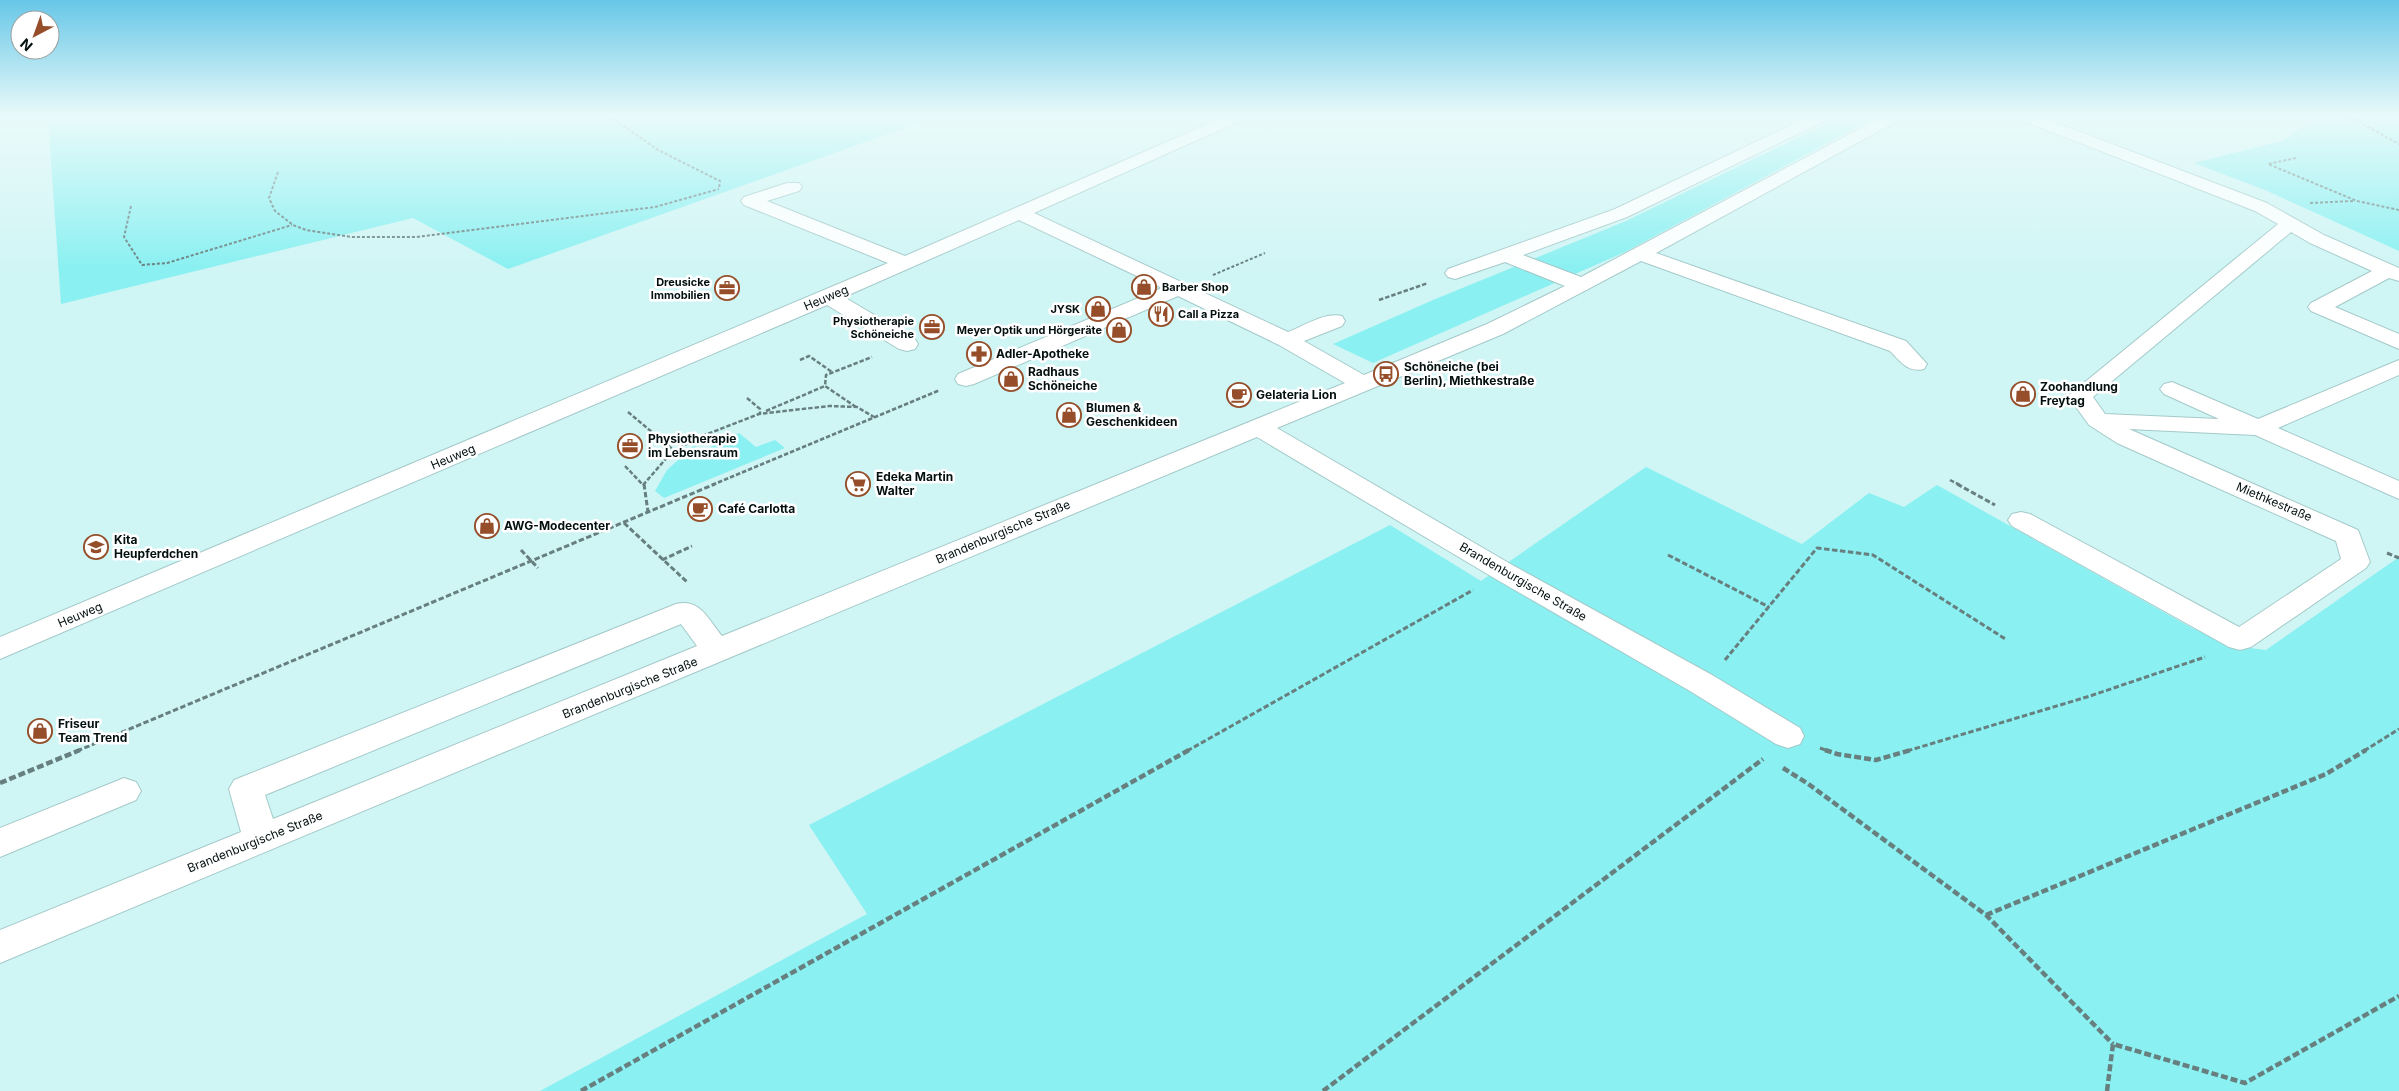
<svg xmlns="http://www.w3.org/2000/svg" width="2399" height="1091" font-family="Inter,sans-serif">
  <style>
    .green { fill: #8af0f1 }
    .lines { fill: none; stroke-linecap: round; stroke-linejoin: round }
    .minor-casing { stroke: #a4c9c9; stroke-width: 2 }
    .path-far3 { stroke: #677f7f; stroke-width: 2; stroke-dasharray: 3 2; stroke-linecap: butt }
    .path-far2 { stroke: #677f7f; stroke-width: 2.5; stroke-dasharray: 4.5 2; stroke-linecap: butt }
    .path-far1 { stroke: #677f7f; stroke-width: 3; stroke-dasharray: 5.5 2.5; stroke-linecap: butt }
    .path { stroke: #677f7f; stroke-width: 4.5; stroke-dasharray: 7 3; stroke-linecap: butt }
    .minor { fill: #fff; fill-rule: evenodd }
    .labels { text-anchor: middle; stroke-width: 5; stroke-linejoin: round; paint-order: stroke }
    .far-poi-label { font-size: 11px; font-weight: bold; fill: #041010; stroke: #fff; text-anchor: end }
    .street-label { font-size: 12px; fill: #041010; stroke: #fff }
    .poi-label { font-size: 12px; font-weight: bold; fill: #041010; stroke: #fff; text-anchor: start }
  </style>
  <rect width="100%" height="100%" fill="#d0f5f5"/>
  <g class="green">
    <polygon points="48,117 936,117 508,269 413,218 61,304"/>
    <polygon points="1840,117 1876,117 1625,252 1373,363 1333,344 1433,300 1626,221"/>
    <polygon points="2317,117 2399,117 2399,251 2265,190 2194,163 2282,141"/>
    <polygon points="739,433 756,447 775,440 785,448 664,498 655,491 667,470 695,445 699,460 707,449"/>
    <polygon points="1646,467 1802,544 1869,493 1904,507 1937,485 2192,628 2234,646 2266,650 2399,557 2399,1091 540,1091 867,914 809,825 1390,525 1481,581"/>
  </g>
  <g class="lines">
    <defs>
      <g id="minor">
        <path d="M1224,117H1244L1242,120L1034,213L1288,332C1304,326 1324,312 1342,316L1345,321L1342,326L1304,341L1364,375L1487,324L1565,286L1505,262L1455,279L1448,277L1445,273L1448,269L1615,209L1808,117H1828L1826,120L1627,217L1523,255L1581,277L1882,117H1901L1899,120L1656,253L1906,341L1927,364L1924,369C1908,373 1901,362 1890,351L1641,261L1503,334L1277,428L1514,566L1712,675L1800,728L1804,736L1800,744L1788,748L1776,744L1690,691L1494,578L1257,437L0,963V930L241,832L229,789L234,780L676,604C700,598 708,619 722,636L1345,383L1279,345L1178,296L974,384L966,386L958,384L955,379L958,374L1162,288L1019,220L844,297L915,339L918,344L915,349L907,351L899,349L827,305L0,659V637L888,263L744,205L741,201L744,197L787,183H799L802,187L799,191L767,201L905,256ZM681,624L697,646L273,819L265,795Z"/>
        <polygon points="2019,117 2041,117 2267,203 2324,235 2399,268 2399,281 2389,278 2335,307 2399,334 2399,349 2311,311 2308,307 2311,303 2372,271 2310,243 2291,232 2093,397 2105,414 2219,419 2164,394 2160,389 2164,384 2172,382 2258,419 2399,360 2399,375 2278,428 2399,481 2399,499 2255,435 2129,429 2358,530 2370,562 2366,568 2251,647 2240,650 2229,647 2012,526 2008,520 2012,514 2021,512 2030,514 2239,627 2341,559 2336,541 2117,443 2089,425 2068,396 2278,224 2255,211 2021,120"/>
        <polygon points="124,778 136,782 141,791 136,800 0,857 0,828"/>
      </g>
    </defs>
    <use href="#minor" class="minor-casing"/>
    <g class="path-far3">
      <polyline points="611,117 658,150 720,181 719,189"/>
      <polyline points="2350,117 2399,144"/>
      <polyline points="2296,158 2268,164 2357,201 2399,210"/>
      <polyline points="278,172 269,198 275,211 293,225 306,230 352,237 416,237 655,207 719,189"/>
      <polyline points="2310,203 2353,201"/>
      <polyline points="131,206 124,237 142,265 167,263 292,225"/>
      <polyline points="1213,275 1265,253"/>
    </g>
    <g class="path-far2">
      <polyline points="1379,300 1428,283"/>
      <polyline points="800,360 809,356 832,372"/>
      <polyline points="747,398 760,409 760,414"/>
      <polyline points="856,407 825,386 826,375 872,357"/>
      <polyline points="766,411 825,386"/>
      <polyline points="628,412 671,448 671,453"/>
      <polyline points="625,466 643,485"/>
      <polyline points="1950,480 1960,485"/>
      <polyline points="643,485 671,453 697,438 759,414 829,406 857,407 874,417"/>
      <polyline points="712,485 940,390"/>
    </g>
    <g class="path-far1">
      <polyline points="644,484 648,512"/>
      <polyline points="1957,484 1995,505"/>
      <polyline points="624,523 687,582"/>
      <polyline points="521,550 538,568"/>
      <polyline points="2387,553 2399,558"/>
      <polyline points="1668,555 1769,607"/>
      <polyline points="662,560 692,546"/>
      <polyline points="1725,660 1817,548 1873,555 2007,640"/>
      <polyline points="1820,748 1828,751"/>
      <polyline points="77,751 715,484"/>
      <polyline points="1187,751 1473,590"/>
      <polyline points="1907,751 2090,696 2205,657"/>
      <polyline points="2364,751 2399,729"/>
    </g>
    <g class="path">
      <polyline points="1825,750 1837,754 1876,760 1911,750"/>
      <polyline points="1783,768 1807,783 1986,915 2113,1044"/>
      <polyline points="0,783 80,750"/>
      <polyline points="1986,915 2326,774 2366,750"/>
      <polyline points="581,1091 1189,750"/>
      <polyline points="1323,1091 1763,759"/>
      <polyline points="2107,1091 2113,1044 2245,1083 2399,996"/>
    </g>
    <use href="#minor" class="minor"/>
  </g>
  <linearGradient id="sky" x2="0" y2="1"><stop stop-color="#67c7e7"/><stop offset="0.43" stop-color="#eafafa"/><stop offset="1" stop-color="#eafafa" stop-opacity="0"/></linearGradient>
  <rect width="2399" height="269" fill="url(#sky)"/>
  <defs>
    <symbol id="shop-ring" viewBox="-11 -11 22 22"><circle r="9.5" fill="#fff" stroke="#954e29" stroke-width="1.5"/><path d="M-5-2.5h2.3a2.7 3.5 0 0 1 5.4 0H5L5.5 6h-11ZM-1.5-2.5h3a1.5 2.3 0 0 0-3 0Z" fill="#954e29"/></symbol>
    <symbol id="office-ring" viewBox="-11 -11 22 22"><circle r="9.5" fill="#fff" stroke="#954e29" stroke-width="1.5"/><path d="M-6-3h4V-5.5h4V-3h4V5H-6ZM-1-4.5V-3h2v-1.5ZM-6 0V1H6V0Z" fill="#954e29"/></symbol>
    <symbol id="restaurant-ring" viewBox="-11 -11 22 22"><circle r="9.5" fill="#fff" stroke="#954e29" stroke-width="1.5"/><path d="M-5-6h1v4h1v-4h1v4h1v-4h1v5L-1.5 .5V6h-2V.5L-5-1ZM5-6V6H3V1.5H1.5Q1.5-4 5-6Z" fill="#954e29"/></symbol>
    <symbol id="pharmacy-ring" viewBox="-11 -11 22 22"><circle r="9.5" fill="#fff" stroke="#954e29" stroke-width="1.5"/><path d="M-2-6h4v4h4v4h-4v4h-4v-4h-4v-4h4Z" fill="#954e29"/></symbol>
    <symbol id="bus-ring" viewBox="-11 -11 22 22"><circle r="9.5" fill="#fff" stroke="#954e29" stroke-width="1.5"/><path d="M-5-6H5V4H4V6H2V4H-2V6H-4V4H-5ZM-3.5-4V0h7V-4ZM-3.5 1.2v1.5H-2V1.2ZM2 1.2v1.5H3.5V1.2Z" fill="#954e29"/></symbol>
    <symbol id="cafe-ring" viewBox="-11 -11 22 22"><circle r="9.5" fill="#fff" stroke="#954e29" stroke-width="1.5"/><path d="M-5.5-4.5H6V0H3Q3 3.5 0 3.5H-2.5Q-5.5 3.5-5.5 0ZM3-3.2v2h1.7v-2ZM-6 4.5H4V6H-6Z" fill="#954e29"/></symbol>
    <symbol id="supermarket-ring" viewBox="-11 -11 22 22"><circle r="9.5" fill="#fff" stroke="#954e29" stroke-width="1.5"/><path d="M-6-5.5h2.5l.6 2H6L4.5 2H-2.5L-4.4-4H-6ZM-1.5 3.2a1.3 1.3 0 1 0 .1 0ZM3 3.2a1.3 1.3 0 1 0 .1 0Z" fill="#954e29"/></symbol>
    <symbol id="school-ring" viewBox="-11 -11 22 22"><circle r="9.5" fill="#fff" stroke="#954e29" stroke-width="1.5"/><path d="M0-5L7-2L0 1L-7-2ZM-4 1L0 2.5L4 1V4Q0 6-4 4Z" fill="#954e29"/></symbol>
  </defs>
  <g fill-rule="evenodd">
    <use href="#shop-ring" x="1130" y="273" width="28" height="28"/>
    <use href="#office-ring" x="713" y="274" width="28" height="28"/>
    <use href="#shop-ring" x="1084" y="295" width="28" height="28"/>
    <use href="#restaurant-ring" x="1147" y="300" width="28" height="28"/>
    <use href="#office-ring" x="918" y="313" width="28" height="28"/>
    <use href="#shop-ring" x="1105" y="316" width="28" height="28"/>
    <use href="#pharmacy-ring" x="965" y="340" width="28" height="28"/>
    <use href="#bus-ring" x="1372" y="360" width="28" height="28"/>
    <use href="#shop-ring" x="997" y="365" width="28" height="28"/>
    <use href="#shop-ring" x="2009" y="380" width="28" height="28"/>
    <use href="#cafe-ring" x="1225" y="381" width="28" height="28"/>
    <use href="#shop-ring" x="1055" y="401" width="28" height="28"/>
    <use href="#office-ring" x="616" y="432" width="28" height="28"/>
    <use href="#supermarket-ring" x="844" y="470" width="28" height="28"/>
    <use href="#cafe-ring" x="686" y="495" width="28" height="28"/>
    <use href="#shop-ring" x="473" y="512" width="28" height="28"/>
    <use href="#school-ring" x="82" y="533" width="28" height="28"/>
    <use href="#shop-ring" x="26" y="717" width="28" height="28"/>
  </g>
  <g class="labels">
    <g class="far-poi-label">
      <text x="710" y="286">Dreusicke<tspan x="710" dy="13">Immobilien</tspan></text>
      <text x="1162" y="291" text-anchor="start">Barber Shop</text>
      <text x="1080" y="313">JYSK</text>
      <text x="1178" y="318" text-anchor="start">Call a Pizza</text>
      <text x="914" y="325">Physiotherapie<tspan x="914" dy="13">Schöneiche</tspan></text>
      <text x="1102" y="334">Meyer Optik und Hörgeräte</text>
    </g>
    <g class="street-label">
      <text transform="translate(826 298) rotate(-23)" y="4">Heuweg</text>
      <text transform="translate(453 457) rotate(-23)" y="4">Heuweg</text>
      <text transform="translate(2274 502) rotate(23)" y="4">Miethkestraße</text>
      <text transform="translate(1003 532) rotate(-23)" y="4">Brandenburgische Straße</text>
      <text transform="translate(1523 582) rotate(30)" y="4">Brandenburgische Straße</text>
      <text transform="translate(80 615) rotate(-23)" y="4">Heuweg</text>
      <text transform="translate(630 688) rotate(-22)" y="4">Brandenburgische Straße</text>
      <text transform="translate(255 842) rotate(-22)" y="4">Brandenburgische Straße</text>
    </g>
    <g class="poi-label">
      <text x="996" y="358">Adler-Apotheke</text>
      <text x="1404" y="371">Schöneiche (bei<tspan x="1404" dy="14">Berlin), Miethkestraße</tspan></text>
      <text x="1028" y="376">Radhaus<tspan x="1028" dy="14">Schöneiche</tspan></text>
      <text x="2040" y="391">Zoohandlung<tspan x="2040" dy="14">Freytag</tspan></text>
      <text x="1256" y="399">Gelateria Lion</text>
      <text x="1086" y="412">Blumen &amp;<tspan x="1086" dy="14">Geschenkideen</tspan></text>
      <text x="648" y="443">Physiotherapie<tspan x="648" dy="14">im Lebensraum</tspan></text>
      <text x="876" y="481">Edeka Martin<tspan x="876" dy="14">Walter</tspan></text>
      <text x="718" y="513">Café Carlotta</text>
      <text x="504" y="530">AWG-Modecenter</text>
      <text x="114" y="544">Kita<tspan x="114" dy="14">Heupferdchen</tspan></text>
      <text x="58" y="728">Friseur<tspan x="58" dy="14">Team Trend</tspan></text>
    </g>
  </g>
  <g transform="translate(35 35) rotate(221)"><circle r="24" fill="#ffffff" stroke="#9b9f9f"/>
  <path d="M0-4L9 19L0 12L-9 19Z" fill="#954e29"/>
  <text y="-8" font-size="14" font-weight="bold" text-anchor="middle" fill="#041010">N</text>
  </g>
</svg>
